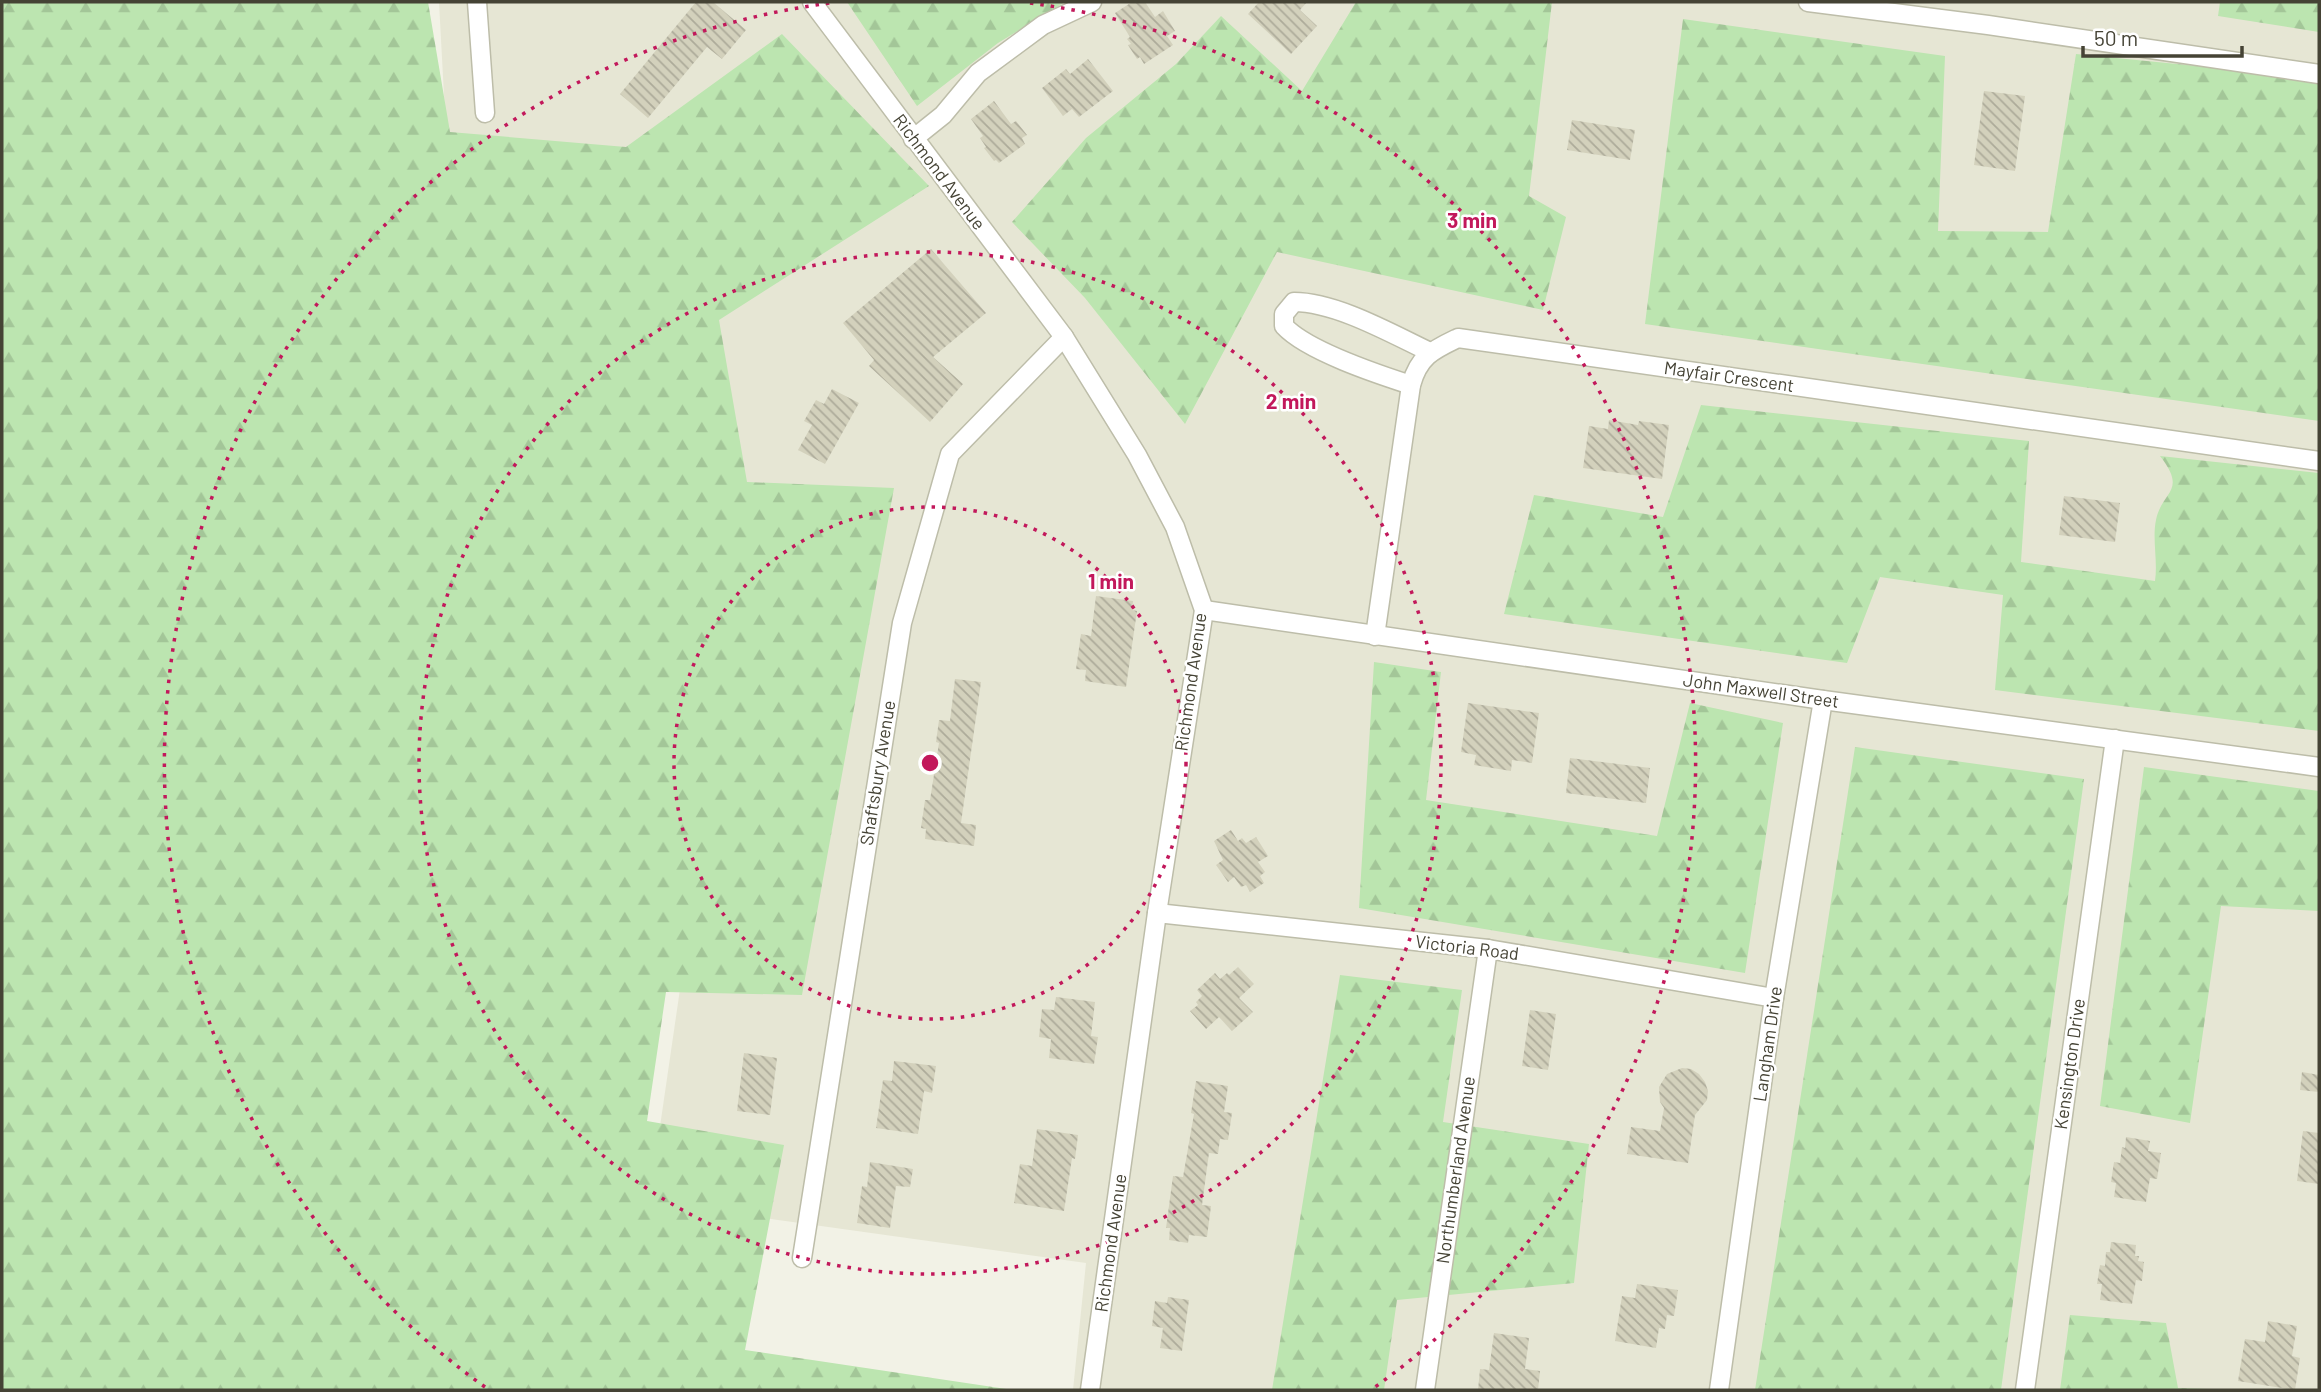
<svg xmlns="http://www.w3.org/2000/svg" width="2321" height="1392" font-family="Barlow,sans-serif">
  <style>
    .residential { fill: #e6e6d4 }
    .forest { fill: url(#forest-firs) }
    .building { fill: url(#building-back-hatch) }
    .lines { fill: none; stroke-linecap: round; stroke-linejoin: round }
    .street-casing { stroke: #bdbda9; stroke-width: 21 }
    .street { stroke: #fff; stroke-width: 18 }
    .ring { fill: none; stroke: #c2185b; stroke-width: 3.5; stroke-dasharray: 3.5 7 }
    .labels { text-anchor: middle; stroke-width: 5; stroke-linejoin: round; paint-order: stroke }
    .street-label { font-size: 18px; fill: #454335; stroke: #fff }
    .centre { fill: #c2185b; stroke: #fff; stroke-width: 3.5 }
    .ring-label { font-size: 21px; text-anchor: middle; font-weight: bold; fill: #c2185b; stroke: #fff; stroke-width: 5; stroke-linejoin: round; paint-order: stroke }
  </style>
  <defs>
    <pattern id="forest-firs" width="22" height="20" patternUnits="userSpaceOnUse" patternTransform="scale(1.75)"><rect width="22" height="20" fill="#bce5b0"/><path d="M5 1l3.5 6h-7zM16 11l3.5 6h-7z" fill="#a3c698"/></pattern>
    <pattern id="building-back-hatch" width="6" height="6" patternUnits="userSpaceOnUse" patternTransform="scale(1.75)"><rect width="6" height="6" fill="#d3d1bc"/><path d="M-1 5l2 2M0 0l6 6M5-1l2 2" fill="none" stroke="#adab9a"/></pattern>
  </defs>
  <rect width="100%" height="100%" fill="#f2f2e6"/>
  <polygon class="residential" points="439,2 2319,2 2319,1390 1073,1390 1086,1263 649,1202 751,502 448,170"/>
  <g class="forest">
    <polygon points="2,2 428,2 450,132 626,147 782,34 929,186 719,320 747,482 894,488 802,995 666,992 647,1121 784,1145 745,1350 1013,1390 2,1390"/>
    <polygon points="847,2 1065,2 998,43 917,106"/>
    <polygon points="1356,2 1552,2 1529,196 1566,217 1543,310 1277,252 1185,424 1085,298 1012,222 1086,138 1176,64 1221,16 1302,91"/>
    <polygon points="2220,2 2319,2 2319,32 2218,16"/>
    <polygon points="1683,19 1945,56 1938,231 2048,232 2076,54 2319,78 2319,421 1645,324"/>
    <path d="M1701,405L2029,441L2021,562L2155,581C2158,561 2152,539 2156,520C2162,490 2188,492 2160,456L2319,473V731L1995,690L2003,595L1880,577L1847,663L1504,614L1534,495L1663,517Z"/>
    <polygon points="1374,662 1441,672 1426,800 1657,836 1690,703 1783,723 1745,973 1359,908"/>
    <polygon points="1855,747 2084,779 2001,1390 1755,1390"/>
    <polygon points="2144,767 2319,791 2319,911 2221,906 2190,1123 2100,1106"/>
    <polygon points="1340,975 1462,990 1443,1122 1589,1144 1574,1283 1397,1300 1384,1390 1272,1390"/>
    <polygon points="2070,1315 2166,1323 2178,1388 2240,1390 2060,1390"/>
  </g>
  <g class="building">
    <polygon points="696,2 713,2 746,30 722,59 707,47 648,118 620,94"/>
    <polygon points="1132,2 1145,2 1155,17 1163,11 1175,31 1167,36 1173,45 1144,64 1140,57 1137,59 1128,45 1131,44 1127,39 1130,37 1115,13"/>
    <polygon points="1259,2 1307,2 1300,10 1317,26 1291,54 1248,14"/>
    <polygon points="1088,59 1113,91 1079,117 1072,109 1063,116 1042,88 1066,69 1070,74"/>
    <polygon points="1984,91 2025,96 2015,171 1974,165"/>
    <polygon points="994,101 1011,124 1016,121 1027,135 1022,138 1025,144 999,163 996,160 994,161 984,148 986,147 980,138 983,136 971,119"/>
    <polygon points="1572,120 1635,130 1630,160 1567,150"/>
    <polygon points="931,249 986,313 933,357 963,384 930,422 869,366 874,360 843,323"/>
    <polygon points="832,389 859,403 825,464 798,450 812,425 804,421 816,400 824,404"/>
    <polygon points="1609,420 1638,425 1639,421 1669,425 1662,479 1583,468 1589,426 1608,429"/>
    <polygon points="2064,496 2120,503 2115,542 2059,535"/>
    <polygon points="1096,596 1133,601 1132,610 1137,611 1126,687 1085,681 1086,670 1076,669 1081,634 1091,636"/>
    <polygon points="955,679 981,682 961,823 976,825 974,846 925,839 926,829 921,828 925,800 930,800 939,743 936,742 939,720 950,721"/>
    <polygon points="1468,703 1539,713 1532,763 1512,760 1511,771 1474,765 1476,755 1461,752"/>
    <polygon points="1570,758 1650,768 1646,803 1566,793"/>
    <polygon points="1231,830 1238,841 1242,838 1246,843 1256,837 1268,856 1258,862 1265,872 1260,876 1264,883 1250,892 1246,885 1241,887 1234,877 1228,882 1216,865 1223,860 1214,841"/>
    <polygon points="1238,967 1254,984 1239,998 1253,1012 1232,1031 1219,1017 1206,1029 1190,1011 1198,1005 1196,1002 1202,996 1197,990 1215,973 1220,979 1227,973 1229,975"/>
    <polygon points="1056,997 1095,1002 1091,1036 1098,1037 1094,1064 1049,1058 1051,1039 1039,1037 1042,1009 1054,1010"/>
    <polygon points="1530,1010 1556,1014 1548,1070 1522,1066"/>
    <polygon points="744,1053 777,1058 770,1115 737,1111"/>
    <polygon points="894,1061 936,1066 932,1093 924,1091 918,1134 876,1128 883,1080 892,1081"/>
    <polygon points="1682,1068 1691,1069 1699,1074 1705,1082 1708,1091 1707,1100 1695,1115 1688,1163 1627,1154 1631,1127 1660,1131 1664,1108 1660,1102 1659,1087 1667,1074"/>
    <polygon points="2302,1072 2319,1075 2319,1092 2300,1090"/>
    <polygon points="1196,1081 1228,1086 1224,1112 1232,1113 1228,1140 1220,1139 1218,1154 1209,1153 1202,1205 1211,1206 1207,1237 1189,1235 1188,1243 1169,1240 1170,1228 1166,1228 1173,1176 1183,1177 1194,1114 1191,1113"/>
    <polygon points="1037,1129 1078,1135 1075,1159 1072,1158 1064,1211 1014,1203 1020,1164 1032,1166"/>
    <polygon points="2303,1131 2319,1133 2319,1184 2297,1181"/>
    <polygon points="2126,1137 2150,1141 2148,1151 2161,1153 2157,1179 2150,1178 2146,1202 2114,1197 2116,1183 2111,1182 2114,1162 2120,1163 2122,1147 2125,1148"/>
    <polygon points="870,1162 913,1169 910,1187 896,1186 890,1228 857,1223 862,1186 867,1187"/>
    <polygon points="2111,1242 2136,1245 2135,1256 2139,1256 2138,1261 2144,1262 2142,1281 2136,1280 2132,1304 2100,1300 2102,1284 2097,1284 2100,1265 2105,1266 2106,1252 2110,1252"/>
    <polygon points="1637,1284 1678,1290 1674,1316 1667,1315 1665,1329 1659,1328 1656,1348 1615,1341 1622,1296 1635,1298"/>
    <polygon points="1168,1297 1189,1300 1182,1351 1160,1348 1163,1328 1152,1326 1155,1301 1167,1303"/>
    <polygon points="2268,1321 2297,1326 2292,1356 2300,1358 2295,1390 2238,1381 2245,1339 2265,1342"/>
    <polygon points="1494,1333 1529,1338 1525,1369 1540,1371 1538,1390 1478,1390 1480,1369 1489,1370"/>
  </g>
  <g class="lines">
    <defs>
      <g id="street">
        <polyline points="477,2 485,113"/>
        <polyline points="812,2 1064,337 1137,455 1175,527 1204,610 1157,913 1090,1390"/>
        <polyline points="1808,2 1988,25 2319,74"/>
        <polyline points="913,139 943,115 978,73 1043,25 1092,2"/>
        <path d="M1411,385C1377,374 1307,351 1284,326V314L1294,302C1336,302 1392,334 1430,352"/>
        <polyline points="1204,610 1823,700 2319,767"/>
        <path d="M1375,636L1411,385C1419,356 1433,350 1458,338L2319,461"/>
        <polyline points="1157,913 1488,949 1774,998"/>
        <polyline points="802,1258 902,623 950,454 1064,337"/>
        <polyline points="1425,1390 1488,949"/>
        <polyline points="1719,1390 1774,998 1823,700"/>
        <polyline points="2025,1390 2115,739"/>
      </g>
    </defs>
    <use href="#street" class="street-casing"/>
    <use href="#street" class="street"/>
  </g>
  <g class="ring">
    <circle cx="930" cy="763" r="256"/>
    <circle cx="930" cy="763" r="511"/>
    <path d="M485 1387A767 767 0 0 1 830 3M1030 3A767 767 0 0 1 1375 1387"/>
  </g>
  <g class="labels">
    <g class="street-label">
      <text transform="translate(939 172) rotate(53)" y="6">Richmond Avenue</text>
      <text transform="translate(1729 377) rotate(8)" y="6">Mayfair Crescent</text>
      <text transform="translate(1191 682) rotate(-82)" y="6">Richmond Avenue</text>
      <text transform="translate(1761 691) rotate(8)" y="6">John Maxwell Street</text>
      <text transform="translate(878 773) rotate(-81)" y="6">Shaftsbury Avenue</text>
      <text transform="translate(1467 948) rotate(7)" y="6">Victoria Road</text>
      <text transform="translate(1768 1044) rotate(-82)" y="6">Langham Drive</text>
      <text transform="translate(2070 1064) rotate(-82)" y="6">Kensington Drive</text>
      <text transform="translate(1456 1170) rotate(-82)" y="6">Northumberland Avenue</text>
      <text transform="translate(1111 1243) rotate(-82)" y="6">Richmond Avenue</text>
    </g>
  </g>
  <circle cx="930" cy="763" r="10" class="centre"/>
  <g class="ring-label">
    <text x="1472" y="228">3 min</text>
    <text x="1291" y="409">2 min</text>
    <text x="1111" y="589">1 min</text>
  </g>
  <rect width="2321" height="1392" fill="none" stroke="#454335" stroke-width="7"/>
  <path d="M2083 46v10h159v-10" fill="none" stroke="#454335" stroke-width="3.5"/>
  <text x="2094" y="46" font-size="21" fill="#454335" stroke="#ffffff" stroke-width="5" paint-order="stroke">50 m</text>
</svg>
